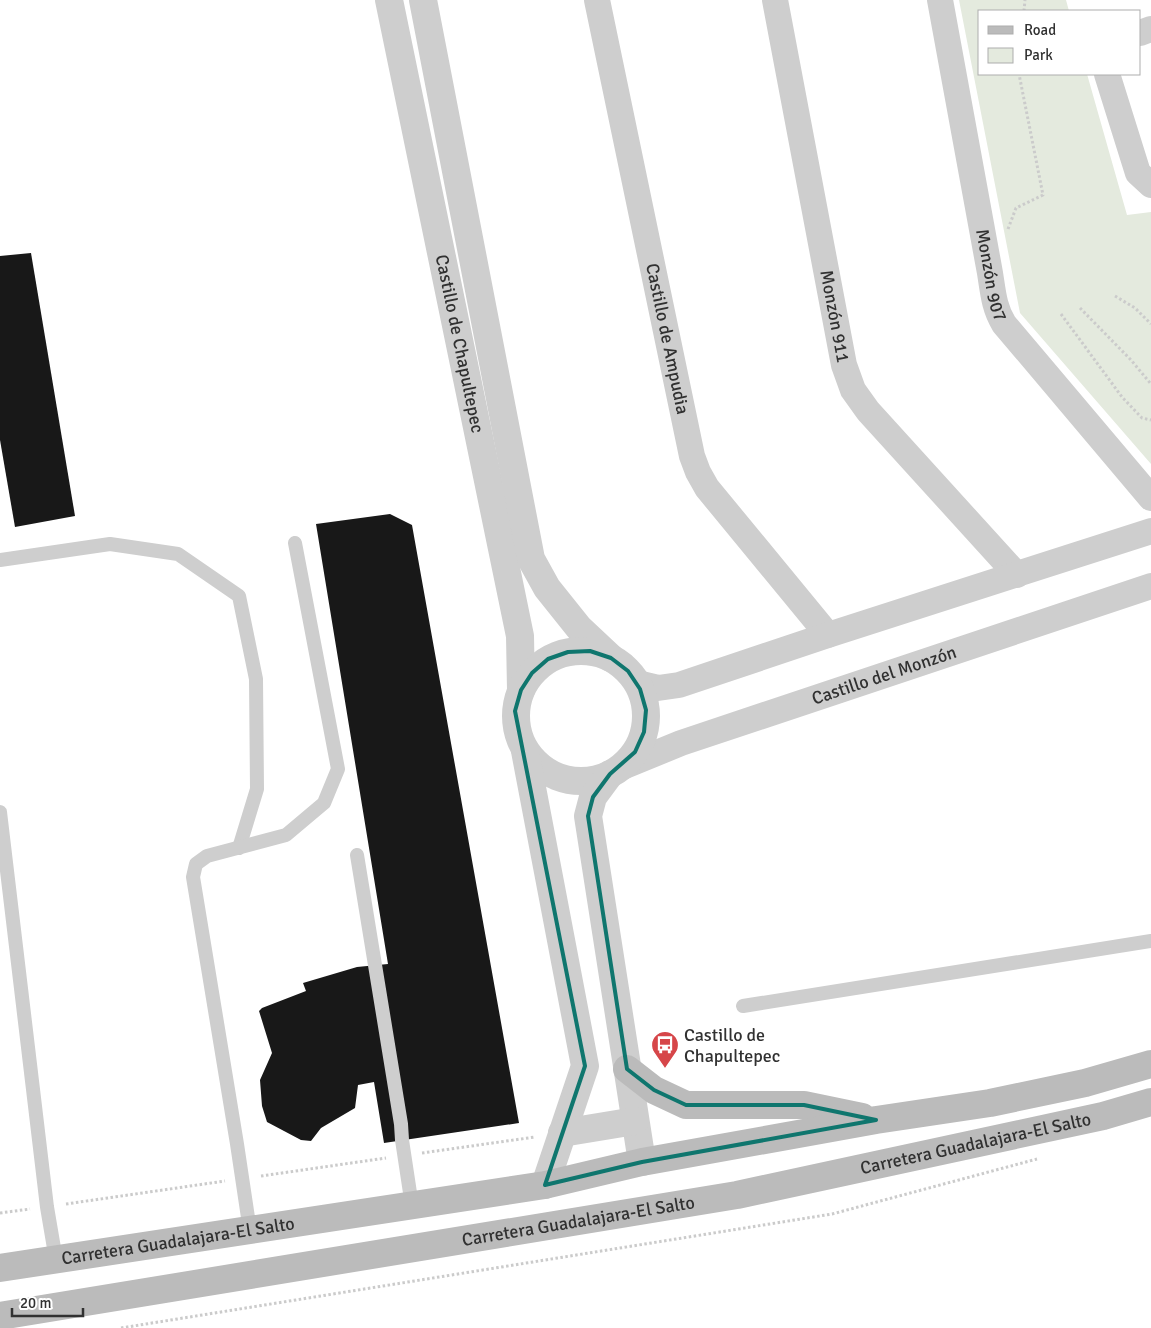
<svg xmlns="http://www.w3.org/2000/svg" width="1151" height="1328" font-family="Signika,sans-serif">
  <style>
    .green { fill: #e4eade }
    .building { fill: #181818 }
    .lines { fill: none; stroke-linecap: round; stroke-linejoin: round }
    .path { stroke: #cbcbcb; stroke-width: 3; stroke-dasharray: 2.5 2.5; stroke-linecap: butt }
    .service { stroke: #cecece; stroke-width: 14 }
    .minor { stroke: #cecece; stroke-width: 26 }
    .tertiary { stroke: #cecece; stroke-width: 28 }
    .secondary { stroke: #bbb; stroke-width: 28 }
    .marked { fill: none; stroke: #0f766e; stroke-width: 4; stroke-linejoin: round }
    .labels { text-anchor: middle; stroke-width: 5; stroke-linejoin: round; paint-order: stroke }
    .street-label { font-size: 18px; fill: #313131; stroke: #fff }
    .poi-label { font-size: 18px; fill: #313131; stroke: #fff; text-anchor: start }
  </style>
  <rect width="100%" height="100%" fill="#fff"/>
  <polygon class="green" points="959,0 1066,0 1069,11 980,11 980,74 1087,74 1127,215 1151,212 1151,464 1020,313"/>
  <g class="building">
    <polygon points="31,253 75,516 15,527 0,440 0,256"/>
    <polygon points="390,514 412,525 519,1123 384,1143 374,1082 358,1085 355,1108 321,1128 311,1141 301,1140 267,1122 262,1106 260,1080 272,1053 259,1011 262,1008 306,991 303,983 357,967 388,964 316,524"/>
  </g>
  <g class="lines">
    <g class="path">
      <polyline points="1024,11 1025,0"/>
      <polyline points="1008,229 1016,208 1043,195 1019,74"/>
      <polyline points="1115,296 1135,308 1151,324"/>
      <polyline points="1080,308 1131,360 1151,384"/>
      <polyline points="1061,314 1122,397 1142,418 1151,420"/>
      <polyline points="422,1153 535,1137"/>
      <polyline points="261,1176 386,1158"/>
      <polyline points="66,1204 225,1181"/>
      <polyline points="0,1213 30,1209"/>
      <polyline points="121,1328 832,1214 1037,1159"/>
    </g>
    <g class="service">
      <polyline points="0,560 110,544 178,554 239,596 256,679 257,789 239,848"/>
      <polyline points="0,812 47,1207 56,1260"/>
      <polyline points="357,855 401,1124 402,1140 412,1206"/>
      <polyline points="743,1006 1151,941"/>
      <polyline points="250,1231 237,1144 193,877 196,864 207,856 286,835 324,803 338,769 295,543"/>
    </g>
    <g class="minor">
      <path id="s1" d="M597,0L692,456L698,472L707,488L828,635"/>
      <path id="s2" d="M775,0L844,365L853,390L868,411L1017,575"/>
      <path id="s3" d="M940,0L990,273C993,292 994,308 1004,324L1151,498"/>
      <polyline points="1140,33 1151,29"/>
      <polyline points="1107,74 1138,173 1151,185"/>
      <polyline points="637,683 658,688 679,685 828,635 1151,531"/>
      <path id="s4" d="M620,768L681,743L1151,586"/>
    </g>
    <g class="tertiary">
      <path id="s5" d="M389,0L520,636L521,690"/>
      <polyline points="423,0 531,559 547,588 579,628 611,658"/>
      <circle cx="581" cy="716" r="65"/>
      <polyline points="525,751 585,1066 545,1185"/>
      <polyline points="610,774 593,797 588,816 642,1162"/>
      <polyline points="562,1133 635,1121"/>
    </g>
    <g class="secondary">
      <polyline points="627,1069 654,1090 686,1105 804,1105 862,1117"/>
      <path id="s6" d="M0,1268L545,1185L642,1162L876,1120L990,1103L1085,1083L1151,1064"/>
      <path id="s7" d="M0,1316L737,1195L1103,1116L1151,1102"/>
    </g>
  </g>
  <path class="marked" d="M590,651L611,658L628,671L640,689L646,710L644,732L635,752L610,774L593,797L588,816L627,1069L654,1090L686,1105H804L876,1120L642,1162L545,1185L585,1066L515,711L521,690L532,673L548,659L568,652Z"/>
  <defs>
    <symbol id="bus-pin" viewBox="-11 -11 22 30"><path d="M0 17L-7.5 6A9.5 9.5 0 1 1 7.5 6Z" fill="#d64649" stroke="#fff"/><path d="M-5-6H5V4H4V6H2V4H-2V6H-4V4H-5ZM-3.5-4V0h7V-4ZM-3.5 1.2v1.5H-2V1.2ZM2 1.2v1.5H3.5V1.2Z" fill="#fff"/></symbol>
  </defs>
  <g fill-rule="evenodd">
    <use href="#bus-pin" x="649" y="1029" width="32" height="43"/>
  </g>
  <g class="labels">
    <g class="street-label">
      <text dy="6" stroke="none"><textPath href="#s3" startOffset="280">Monzón 907</textPath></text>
      <text dy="6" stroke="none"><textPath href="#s2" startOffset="322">Monzón 911</textPath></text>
      <text dy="6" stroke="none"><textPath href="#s1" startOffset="346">Castillo de Ampudia</textPath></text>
      <text dy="6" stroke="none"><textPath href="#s5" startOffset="351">Castillo de Chapultepec</textPath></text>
      <text dy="6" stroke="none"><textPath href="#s4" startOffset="280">Castillo del Monzón</textPath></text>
      <text dy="6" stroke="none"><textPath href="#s7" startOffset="991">Carretera Guadalajara-El Salto</textPath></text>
      <text dy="6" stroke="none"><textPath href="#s7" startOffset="586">Carretera Guadalajara-El Salto</textPath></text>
      <text dy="6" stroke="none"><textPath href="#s6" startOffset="180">Carretera Guadalajara-El Salto</textPath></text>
    </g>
    <g class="poi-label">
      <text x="684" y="1041">Castillo de<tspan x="684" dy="21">Chapultepec</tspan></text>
    </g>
  </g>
  <rect x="978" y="10" width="162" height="65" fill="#ffffff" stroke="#adadad"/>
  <rect x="988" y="26" width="25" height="8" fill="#bbbbbb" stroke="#adadad"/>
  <text x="1024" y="35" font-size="15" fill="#313131">Road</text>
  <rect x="988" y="48" width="25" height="15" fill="#e4eade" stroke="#adadad"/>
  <text x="1024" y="60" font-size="15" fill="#313131">Park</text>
  <path d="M12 1308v8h71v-8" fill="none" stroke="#313131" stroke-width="2.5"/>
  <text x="20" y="1308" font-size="15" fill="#313131" stroke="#ffffff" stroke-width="4" paint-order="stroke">20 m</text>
</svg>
